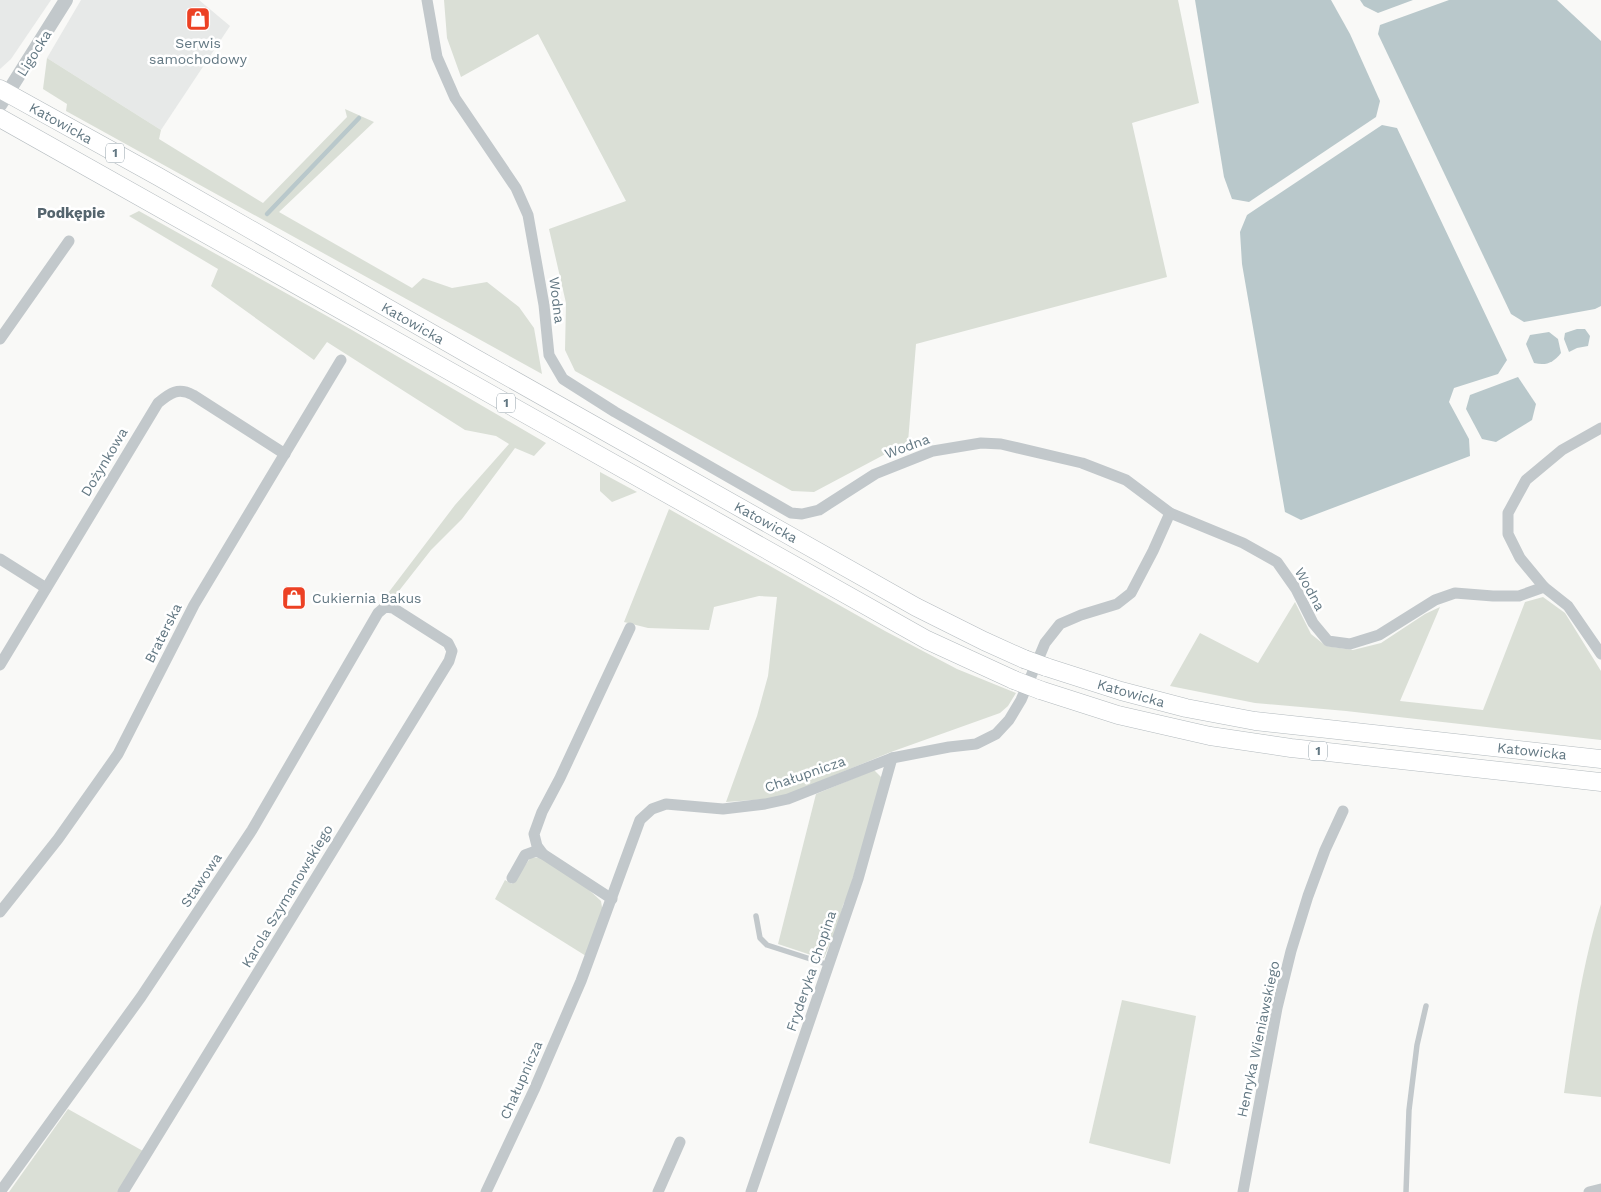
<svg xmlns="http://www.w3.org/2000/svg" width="1601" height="1192" font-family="'Work Sans',sans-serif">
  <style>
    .built { fill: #e7e9e8 }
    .green { fill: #dadfd6 }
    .water { fill: #b9c8cb }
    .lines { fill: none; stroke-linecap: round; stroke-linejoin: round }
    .stream { stroke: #b9c8cb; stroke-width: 4.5 }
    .primary-casing { stroke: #b3babe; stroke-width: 19 }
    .service { stroke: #c2c8cb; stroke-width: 5.5 }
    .minor { stroke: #c2c8cb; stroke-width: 11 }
    .tertiary { stroke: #c2c8cb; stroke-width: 14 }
    .primary { stroke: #fff; stroke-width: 18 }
    .primary-bridge-casing { stroke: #b3babe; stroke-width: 19; stroke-linecap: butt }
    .primary-bridge { stroke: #fff; stroke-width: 18 }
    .labels { text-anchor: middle; stroke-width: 5; stroke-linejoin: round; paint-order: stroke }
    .shield { fill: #fff; stroke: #92a0a8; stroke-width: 1 }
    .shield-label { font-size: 12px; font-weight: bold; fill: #637883 }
    .poi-label { font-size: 14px; fill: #637883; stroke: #fff }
    .street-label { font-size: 14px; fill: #637883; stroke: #fff }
    .neighbourhood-label { font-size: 15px; font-weight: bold; fill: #55656e; stroke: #fff }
  </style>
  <rect width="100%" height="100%" fill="#f9f9f7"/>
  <g class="built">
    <polygon points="0,0 51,0 11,59 0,69"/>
    <polygon points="81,0 199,0 230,26 161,130 47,58"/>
  </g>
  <g class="green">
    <polygon points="444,0 1178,0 1199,103 1132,123 1167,277 916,344 908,442 814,492 792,491 575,371 565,350 566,303 549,229 626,201 538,34 461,77 447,38"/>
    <polygon points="47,58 161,130 159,139 263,203 347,117 345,109 374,122 279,212 412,288 423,278 452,288 487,282 519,307 534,328 542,374 66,111 67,104 43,89"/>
    <polygon points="139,211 352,330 546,443 534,456 515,448 462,519 431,550 391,601 379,605 455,505 509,444 496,436 465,430 327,342 314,360 211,286 218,269 129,216"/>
    <polygon points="600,472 637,492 612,502 600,491"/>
    <polygon points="669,509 885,631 957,669 1016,693 1008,706 1000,713 891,752 789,794 767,799 726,802 757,716 768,676 777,597 759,596 714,607 709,630 648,628 624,622"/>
    <polygon points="1543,597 1565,613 1601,671 1601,740 1346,711 1255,703 1170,686 1200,633 1258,663 1295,602 1311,634 1326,646 1353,650 1381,643 1425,614 1440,607 1400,701 1483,710 1525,602"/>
    <polygon points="874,770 882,778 848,895 843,905 839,923 824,958 817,957 778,944 816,794"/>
    <polygon points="531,857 541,858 588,889 601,901 603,913 586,956 495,899 505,880 512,884"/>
    <path d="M1601,904V1097L1564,1093C1573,1030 1582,965 1601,904Z"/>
    <polygon points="1122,1000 1196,1016 1170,1164 1089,1143"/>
    <polygon points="68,1109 143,1151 119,1192 9,1192"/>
  </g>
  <g class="water">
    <polygon points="1195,0 1331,0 1350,34 1380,101 1376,117 1249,202 1232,199 1224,177"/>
    <polygon points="1360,0 1413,0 1378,13 1364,6"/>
    <polygon points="1449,0 1557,0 1601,41 1601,306 1595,309 1524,322 1511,314 1378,34 1380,25"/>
    <polygon points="1382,125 1397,128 1507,360 1498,374 1454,388 1449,402 1469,439 1470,456 1301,520 1285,512 1242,264 1240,232 1247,215"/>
    <polygon points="1577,329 1585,329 1590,336 1588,346 1577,348 1569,352 1564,339 1565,333"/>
    <path d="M1549,332L1558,339L1561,353C1553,363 1546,366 1534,363L1526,344L1530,335Z"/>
    <polygon points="1518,377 1536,404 1532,420 1496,442 1482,439 1466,409 1470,395"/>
  </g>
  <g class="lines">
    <polyline class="stream" points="267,214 359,118"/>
    <defs>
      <g id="primary">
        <polyline points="0,89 159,177 473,357 916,607 984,641 1024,659"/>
        <polyline points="0,118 927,640 1014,680"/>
        <polyline points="1046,667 1121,691 1186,708 1255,721 1601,759"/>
        <polyline points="1040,690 1118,715 1210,736 1291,748 1601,782"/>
      </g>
    </defs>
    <use href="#primary" class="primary-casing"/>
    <g class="service">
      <polyline points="756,916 760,938 767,945 829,965"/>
      <polyline points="1406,1192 1409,1110 1417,1045 1426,1006"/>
    </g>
    <g class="minor">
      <polyline points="427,0 437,57 455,98 516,188 528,215 544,305 549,355 563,379 615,412 791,513 802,514 819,510 875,474 933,451 981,443 1001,444 1082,463 1126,480 1170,513 1243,543 1277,562 1296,589 1313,623 1328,641 1350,644 1379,635 1435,600 1455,593 1493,596 1519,596 1544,587"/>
      <polyline points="0,339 69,241"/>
      <polyline points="1601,428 1562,450 1526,480 1508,513 1508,534 1520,558 1544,587 1568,606 1601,654"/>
      <polyline points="0,559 46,588"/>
      <path d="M0,665L158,403C170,393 178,387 193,395L285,454"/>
      <polyline points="512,878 525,855 536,851 543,854"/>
      <polyline points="612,899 543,854 537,846 534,834 542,812 560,778 630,628"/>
      <polyline points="0,912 58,839 118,754 194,605 341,360"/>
      <polyline points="0,1192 141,997 252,830 378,613 385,607 393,608 448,643 452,651 449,661 123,1192"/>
      <polyline points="486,1192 534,1090 581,981 640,820 652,809 666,804 723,809 765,804 788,799 892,758 949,747 976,744 996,734 1009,720 1021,700 1045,643 1060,624 1081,615 1117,604 1131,593 1153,551 1170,513"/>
      <polyline points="658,1192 680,1142"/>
      <polyline points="751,1192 858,879 892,758"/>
      <polyline points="1243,1192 1277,1008 1291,951 1308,896 1325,850 1343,811"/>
      <polyline points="1589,1192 1601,1189"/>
    </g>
    <polyline class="tertiary" points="0,105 66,0"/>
    <use href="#primary" class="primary"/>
    <defs>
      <g id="primary-bridge">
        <polyline points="1024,659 1046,667"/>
        <polyline points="1014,680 1040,690"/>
      </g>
    </defs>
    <use href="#primary-bridge" class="primary-bridge-casing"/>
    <use href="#primary-bridge" class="primary-bridge"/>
  </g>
  <defs>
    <symbol id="shop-square" viewBox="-11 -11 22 22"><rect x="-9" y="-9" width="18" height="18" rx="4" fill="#ec4124" stroke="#fff"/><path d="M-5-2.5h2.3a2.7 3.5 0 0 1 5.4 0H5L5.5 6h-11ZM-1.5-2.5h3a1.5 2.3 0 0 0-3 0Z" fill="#fff"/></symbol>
  </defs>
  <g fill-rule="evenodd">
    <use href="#shop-square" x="184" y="5" width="28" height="28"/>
    <use href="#shop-square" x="280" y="584" width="28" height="28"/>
  </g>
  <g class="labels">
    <g class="shield">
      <rect x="106" y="143.5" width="18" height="19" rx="4"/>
      <rect x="497" y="393.5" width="18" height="19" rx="4"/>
      <rect x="1309" y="741.5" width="18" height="19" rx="4"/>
    </g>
    <g class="shield-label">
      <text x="115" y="157">1</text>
      <text x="506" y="407">1</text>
      <text x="1318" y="755">1</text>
    </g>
    <g class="poi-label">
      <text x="198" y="48">Serwis<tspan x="198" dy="16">samochodowy</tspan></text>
      <text x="312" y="603" text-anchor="start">Cukiernia Bakus</text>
    </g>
    <g class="street-label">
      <text transform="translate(34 53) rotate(-58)" y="5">Ligocka</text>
      <text transform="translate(61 123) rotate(29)" y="5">Katowicka</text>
      <text transform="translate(557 300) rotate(83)" y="5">Wodna</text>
      <text transform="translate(413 323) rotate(30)" y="5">Katowicka</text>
      <text transform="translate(907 446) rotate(-20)" y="5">Wodna</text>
      <text transform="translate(104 462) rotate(-59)" y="5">Dożynkowa</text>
      <text transform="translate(766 522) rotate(29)" y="5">Katowicka</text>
      <text transform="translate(1310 589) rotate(61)" y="5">Wodna</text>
      <text transform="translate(163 633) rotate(-63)" y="5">Braterska</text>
      <text transform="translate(1131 693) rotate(16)" y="5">Katowicka</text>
      <text transform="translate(1532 751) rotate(6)" y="5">Katowicka</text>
      <text transform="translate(805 774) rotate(-19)" y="5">Chałupnicza</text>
      <text transform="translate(201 880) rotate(-56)" y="5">Stawowa</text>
      <text transform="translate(287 896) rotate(-59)" y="5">Karola Szymanowskiego</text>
      <text transform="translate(811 971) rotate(-71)" y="5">Fryderyka Chopina</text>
      <text transform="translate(1258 1039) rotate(-78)" y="5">Henryka Wieniawskiego</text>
      <text transform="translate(521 1080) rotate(-66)" y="5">Chałupnicza</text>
    </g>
    <g class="neighbourhood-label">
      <text x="71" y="218">Podkępie</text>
    </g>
  </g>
</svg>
